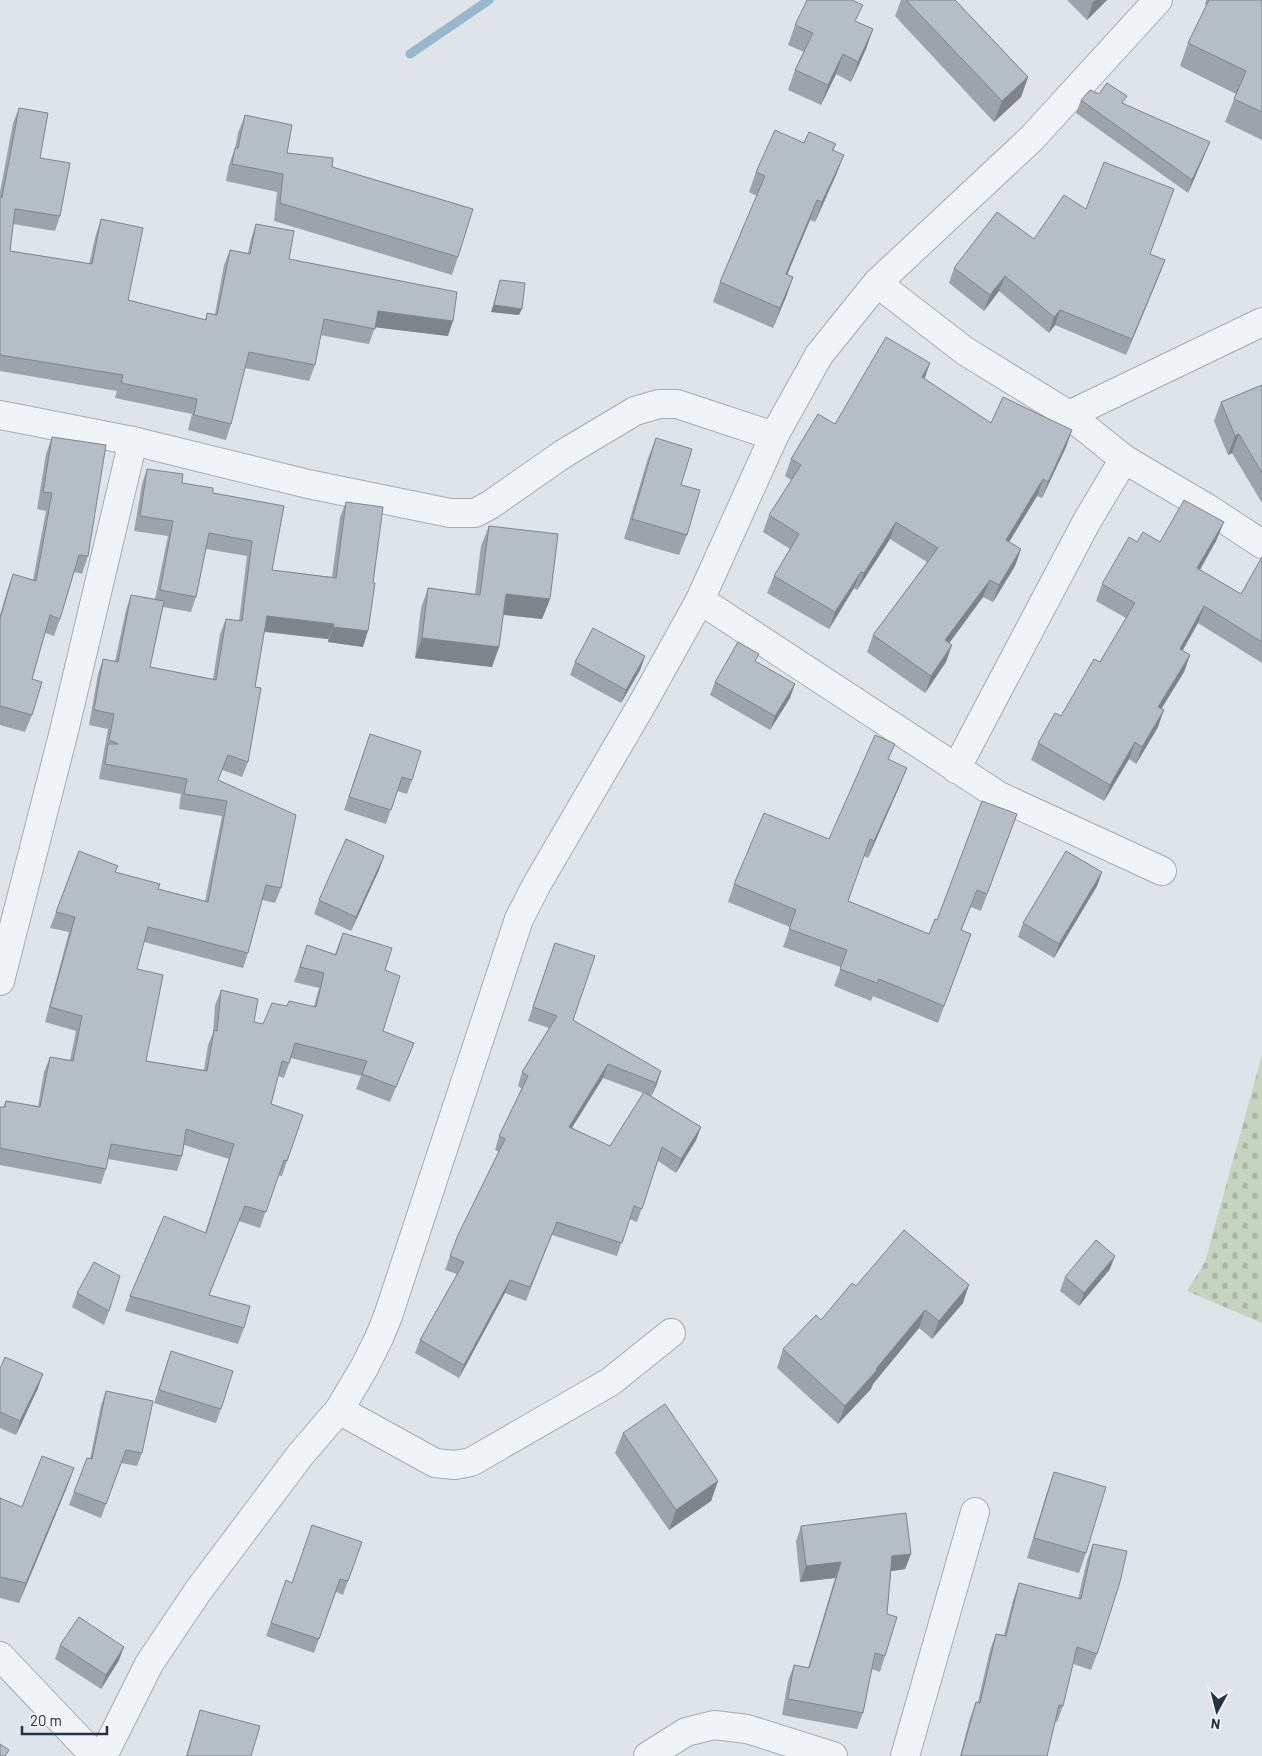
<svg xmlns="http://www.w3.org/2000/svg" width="1262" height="1756" font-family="Barlow,sans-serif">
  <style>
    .cemetery { fill: url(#cemetery-stones) }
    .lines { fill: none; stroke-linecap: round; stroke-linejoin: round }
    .stream { stroke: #96b7cc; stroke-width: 9 }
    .minor-casing { stroke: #a3abb3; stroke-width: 30 }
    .minor { stroke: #f1f4f7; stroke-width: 28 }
    .wall { fill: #9ca3aa; fill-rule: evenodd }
    .shaded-wall { fill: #7f848b }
    .building { fill: #b5bdc6; stroke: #7f848b }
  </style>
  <defs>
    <pattern id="cemetery-stones" width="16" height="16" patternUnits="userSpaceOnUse" patternTransform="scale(1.25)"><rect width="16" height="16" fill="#c6d3bf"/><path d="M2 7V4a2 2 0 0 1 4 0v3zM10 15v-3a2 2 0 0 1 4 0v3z" fill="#aab6a5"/></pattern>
  </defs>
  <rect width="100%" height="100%" fill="#dee4e9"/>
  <polygon class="cemetery" points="1262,1055 1262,1323 1187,1291 1205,1262"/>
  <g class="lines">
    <polyline class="stream" points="410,54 489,0"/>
    <defs>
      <g id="minor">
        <polyline points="877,283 965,351 1069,415 1124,459 1207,508 1262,544"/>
        <polyline points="0,415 133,441 308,484 450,513 475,513 490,505 563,454 635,411 659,404 677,404 774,436"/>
        <polyline points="1069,415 1262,322"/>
        <polyline points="700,600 999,796 1162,871"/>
        <polyline points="956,769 1087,521 1124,459"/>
        <polyline points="0,981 64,731 133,441"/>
        <polyline points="339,1410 435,1463 455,1465 471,1462 610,1382 671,1333"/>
        <polyline points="0,1656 95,1756"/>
        <polyline points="103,1756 149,1664 198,1591 301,1454 339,1410 364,1368 379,1338 388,1316 519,919 537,884 644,701 700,600 774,436 819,355 877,283 1032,138 1158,0"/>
        <polyline points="648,1756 686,1732 714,1725 747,1729 833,1756"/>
        <polyline points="905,1756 975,1512"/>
      </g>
    </defs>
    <use href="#minor" class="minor-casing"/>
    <use href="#minor" class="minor"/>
  </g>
  <g class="wall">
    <polygon points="901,0 955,0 1028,77 1021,97 994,122 895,16"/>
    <polygon points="1067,0 1107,0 1087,20"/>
    <polygon points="1206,0 1262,0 1262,140 1225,122 1236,94 1180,66 1188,43 1207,5 1205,4"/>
    <polygon points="857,22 873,29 866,49 851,82 836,74 821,105 788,90 795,70 804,52 788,45 795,25"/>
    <polygon points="1081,100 1124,104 1205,154 1188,193 1076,113"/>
    <polygon points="19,108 40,158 60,216 55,231 13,224 10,251 89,264 96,234 101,219 128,300 205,320 207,313 215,314 224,265 230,250 248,253 251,239 256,224 289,259 448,336 375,327 369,344 320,335 315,365 309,381 245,368 231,424 226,440 188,430 192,414 115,398 117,391 0,371 0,192 13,123"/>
    <polygon points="245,115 287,153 332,167 458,257 452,275 274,221 277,192 226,181 229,165 235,148 238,133"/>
    <polygon points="804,143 836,144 833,151 844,155 836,175 815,222 810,220 787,275 793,277 786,297 773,328 713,302 720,282 757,196 749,192 756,172"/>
    <polygon points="1034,239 1150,254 1165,260 1126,355 1055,325 1049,333 999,291 984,311 949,283 954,268"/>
    <polygon points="500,280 519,315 491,312"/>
    <polygon points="930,363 924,379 991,423 1072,430 1066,447 1042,498 1037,496 1009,542 1021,549 1015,566 993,602 983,597 949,643 946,662 925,693 867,652 873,635 927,562 890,539 857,590 854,588 829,629 767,593 774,576 790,549 763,532 769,515 791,480 785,476 791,459 835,424"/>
    <polygon points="1262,385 1262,503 1232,453 1228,455 1214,421 1221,402"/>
    <polygon points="52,437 88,556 82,574 74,572 60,619 54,636 45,633 32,679 32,715 25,732 0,725 0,615 7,591 13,574 33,580 46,511 37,509 46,454"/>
    <polygon points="656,438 681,485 687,535 679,555 624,539 648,458"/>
    <path d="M147,469L182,483L213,493L284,506L272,570L332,577L340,517L346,502L363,647L328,642V639L264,632L255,687L248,762L242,777L222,770L218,780L281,888L275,903L262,900L248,953L243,968L144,942L137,969L146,1061L204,1070L208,1045L213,1033L215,1005L221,990L254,1022L263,1024L287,1006H314L319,988L294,982L307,945L335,954L343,933L385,970L383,1031L414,1043L390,1102L356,1089L361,1076L291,1058L284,1078L278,1076L271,1104L287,1161L282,1176L278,1175L260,1228L239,1221L209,1295L244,1328L238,1344L125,1311L130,1296L205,1233L229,1159L184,1145L182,1156L177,1171L108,1159L106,1169L101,1184L0,1165V1108L3,1107L6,1101L38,1106L44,1072L50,1057L70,1060L76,1031L45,1022L69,932L50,928L79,851L116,872L158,889L205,901L222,816L179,809L181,794L99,779L108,729L89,725L98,674L103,659L115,661L126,610L131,595L155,599L168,536L134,531L142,484ZM206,549L247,556L239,621L226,619L220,634L213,679L150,667L163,607L191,612L196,597Z"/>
    <polygon points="489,526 550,599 542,619 503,615 499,647 492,667 415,658 421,608 428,588 475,594 481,546"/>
    <polygon points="1217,539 1200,570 1241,594 1262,557 1262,663 1198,623 1182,650 1190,655 1184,672 1161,709 1158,727 1136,764 1129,759 1104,801 1031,760 1038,743 1061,716 1100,662 1126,618 1096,601 1102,584 1137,542"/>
    <polygon points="645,656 640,670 621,703 570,675 575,662"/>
    <polygon points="715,682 790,698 770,730 710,695"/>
    <polygon points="370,734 412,780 407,794 397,791 386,824 344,810"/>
    <polygon points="889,760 900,785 868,858 864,856 848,901 929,934 937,920 1017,814 981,911 971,907 961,930 971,934 938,1023 873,996 871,1001 834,986 841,967 783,947 790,927 728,902 734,884 829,839"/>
    <polygon points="384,856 379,870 351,931 314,914 319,900"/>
    <polygon points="1102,872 1097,886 1054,958 1018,937 1023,923"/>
    <path d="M555,943L573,1020L657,1084L651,1096L701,1127L696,1140L676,1173L658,1161L637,1222L629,1219L617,1256L552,1235L526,1301L505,1293L459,1378L415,1353L420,1340L457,1274L445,1270L450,1256L499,1152L495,1150L499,1136L522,1089L518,1086L522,1072L549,1028L528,1021ZM603,1078L643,1093L610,1146L572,1128Z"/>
    <polygon points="1110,1269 1079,1306 1060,1291 1065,1277"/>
    <polygon points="856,1286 963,1303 932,1339 919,1328 873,1384 871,1389 838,1424 777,1368 783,1349 821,1320"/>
    <polygon points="77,1293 109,1311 104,1325 72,1307"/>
    <polygon points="171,1351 221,1409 216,1423 154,1403"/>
    <polygon points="0,1369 38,1388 16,1435 0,1428"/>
    <polygon points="106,1391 142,1453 137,1466 121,1463 101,1518 69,1505 87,1458 90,1459 101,1405"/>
    <polygon points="623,1433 718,1481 711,1501 669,1530 615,1453"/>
    <polygon points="74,1468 67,1487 19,1603 0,1598 0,1498 22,1507"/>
    <polygon points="1054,1472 1086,1553 1079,1573 1027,1558 1047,1492"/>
    <polygon points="801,1526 911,1554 905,1569 891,1571 887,1614 885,1656 880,1672 871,1669 863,1713 857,1729 782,1715 788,1681 794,1665 808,1668 835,1578 800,1582 796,1541"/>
    <polygon points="362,1542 343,1595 336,1592 314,1653 266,1636 286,1580 292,1583"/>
    <polygon points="1093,1544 1097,1654 1091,1670 1073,1664 1063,1706 1057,1722 1055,1722 1047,1756 960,1756 970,1718 976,1702 978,1702 990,1650 996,1634 1004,1635 1013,1600 1019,1583 1078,1599 1087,1560"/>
    <polygon points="60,1645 119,1660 101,1689 55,1659"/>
    <polygon points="200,1710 251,1756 186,1756 196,1723"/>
  </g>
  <g class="shaded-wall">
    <polygon points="1096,0 1107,0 1087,20 1093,2"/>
    <polygon points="873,29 866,49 851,82 858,62"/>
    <polygon points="843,54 836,74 821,105 828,85"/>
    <polygon points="1028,77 1021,97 994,122 1002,101"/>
    <polygon points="1210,142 1205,154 1188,193 1192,180"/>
    <polygon points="844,155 836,175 815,222 822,202"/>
    <polygon points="817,200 810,220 779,294 786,274"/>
    <polygon points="1165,260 1159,276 1126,355 1132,339"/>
    <polygon points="1005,276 999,291 984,311 990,295"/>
    <polygon points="793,277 786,297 773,328 780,308"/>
    <polygon points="494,305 522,309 519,315 491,312"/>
    <polygon points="1060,310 1055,325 1049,333 1054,317"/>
    <polygon points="378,311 453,321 448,336 373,327"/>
    <polygon points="930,363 924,380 922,377"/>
    <polygon points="1072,430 1066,447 1042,498 1048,482"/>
    <polygon points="1239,434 1232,453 1228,455 1235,436"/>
    <polygon points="1043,479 1037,496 1000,557 1006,540"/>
    <polygon points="896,522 890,539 857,590 864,573"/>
    <polygon points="1224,522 1217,539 1191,585 1197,568"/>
    <polygon points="1021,549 1015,566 993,602 999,585"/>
    <polygon points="861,572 854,588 829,629 835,612"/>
    <polygon points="990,580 983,597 939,657 945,640"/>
    <polygon points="506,594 550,599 542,619 498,614"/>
    <polygon points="1204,606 1198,623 1174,666 1180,649"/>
    <polygon points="267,616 334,624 328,639 261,631"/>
    <polygon points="333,627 368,631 363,647 328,642"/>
    <polygon points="422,638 499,647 492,667 415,658"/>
    <polygon points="952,645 946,662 925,693 931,676"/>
    <polygon points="1190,655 1184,672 1152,724 1158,707"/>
    <polygon points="645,656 640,670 621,703 626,690"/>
    <polygon points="795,684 790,698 770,730 775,716"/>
    <polygon points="1164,710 1158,727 1136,764 1142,747"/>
    <polygon points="1135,742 1129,759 1104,801 1110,785"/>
    <polygon points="907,768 900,785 868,858 874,841"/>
    <polygon points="384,856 379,870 351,931 356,917"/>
    <polygon points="1102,872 1097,886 1054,958 1059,944"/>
    <polygon points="608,1064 603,1078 564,1140 569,1127"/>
    <polygon points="661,1071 657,1084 651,1097 656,1083"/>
    <polygon points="701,1127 696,1140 676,1173 681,1159"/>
    <polygon points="1115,1256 1110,1269 1079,1306 1084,1293"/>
    <polygon points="510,1280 505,1293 459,1378 464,1365"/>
    <polygon points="969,1285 963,1303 932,1339 939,1321"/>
    <polygon points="925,1310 919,1328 873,1384 871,1389 838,1424 845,1406"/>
    <polygon points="43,1374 38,1388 16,1435 20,1421"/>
    <polygon points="74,1468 67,1487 19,1603 26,1583"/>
    <polygon points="718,1481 711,1501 669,1530 676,1510"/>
    <polygon points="911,1554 905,1569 886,1572 892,1556"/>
    <polygon points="841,1562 835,1578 800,1582 806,1566"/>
    <polygon points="124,1647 119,1660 101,1689 106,1675"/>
  </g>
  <g class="building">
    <polygon points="807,0 852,0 863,5 855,21 873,29 858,62 843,54 828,85 795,70 813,33 795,25"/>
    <polygon points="906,0 955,0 1028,77 1002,101"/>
    <polygon points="1209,0 1262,0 1262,112 1234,99 1246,71 1188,43"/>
    <polygon points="1107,83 1127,96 1122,103 1210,142 1192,180 1081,100 1090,90 1099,94"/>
    <polygon points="19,108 48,113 40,158 70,163 60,216 15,209 10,251 92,264 101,219 143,228 128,300 206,320 207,313 217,315 230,250 250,254 256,224 294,231 289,259 457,292 453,321 378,311 375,329 324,319 315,365 249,352 231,424 194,415 197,399 121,383 123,375 0,355 0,197 2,197"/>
    <polygon points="245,115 292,125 287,153 333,158 332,167 473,209 458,257 280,203 283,174 232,164 235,148 238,148"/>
    <polygon points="775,130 804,143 809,132 836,144 832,150 844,155 822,202 817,200 786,274 793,277 780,308 720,282 765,176 756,172"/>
    <polygon points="1104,162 1174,189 1150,254 1165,260 1132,339 1060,310 1054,317 1005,276 990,295 954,268 997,212 1034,239 1064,195 1086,209"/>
    <polygon points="500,280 525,283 522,309 494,305"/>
    <polygon points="886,337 930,363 922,377 991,423 1003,397 1072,430 1048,482 1043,479 1006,540 1021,549 999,585 990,580 945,640 952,645 931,676 873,635 938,548 896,522 864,573 861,572 835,612 774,576 799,534 769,515 801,465 791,459 818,414 835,424"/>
    <polygon points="1262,385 1262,473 1239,434 1235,436 1221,402"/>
    <polygon points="52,437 106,445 88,556 79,555 60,619 50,615 32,679 42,682 32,715 0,706 0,619 13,574 36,581 52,493 43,492"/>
    <polygon points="656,438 692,449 681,485 700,490 687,535 632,519"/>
    <polygon points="147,469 183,474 182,483 213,488 213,493 284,506 272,570 336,578 346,502 383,507 373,583 375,583 368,631 333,627 334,624 267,616 255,687 261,688 248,762 228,755 218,780 296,815 281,888 266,885 248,953 148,927 137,969 163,975 146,1061 207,1071 214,1030 217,1031 221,990 258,999 254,1022 263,1024 272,1003 287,1006 289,1001 316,1007 324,973 300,967 307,945 336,955 343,933 392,948 385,970 400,976 383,1031 414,1043 396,1087 362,1074 367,1061 295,1043 289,1063 282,1061 271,1104 303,1115 287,1161 284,1160 266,1212 245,1206 209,1295 250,1306 244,1328 130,1296 164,1216 206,1233 234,1144 186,1129 182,1156 111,1144 106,1169 0,1148 0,1107 5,1107 6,1101 40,1107 50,1057 73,1061 82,1016 50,1007 75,917 56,912 79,851 118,866 115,872 160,884 158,889 208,902 227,801 184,794 187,779 105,764 108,744 118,744 109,740 114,714 94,710 103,659 118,662 131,595 164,601 150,667 216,680 226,619 242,621 252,541 209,533 196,597 160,590 173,521 140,516"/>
    <polygon points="1184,500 1224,522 1197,568 1241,594 1262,557 1262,642 1204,606 1180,649 1190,655 1158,707 1164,710 1142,747 1135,742 1110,785 1038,743 1055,713 1061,716 1094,659 1100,662 1135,603 1102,584 1129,537 1137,542 1143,532 1160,542"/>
    <polygon points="489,526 558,534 550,599 506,594 499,647 422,638 428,588 480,595"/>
    <polygon points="593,628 645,656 626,690 575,662"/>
    <polygon points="738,642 759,654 755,661 795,684 775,716 715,682"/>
    <polygon points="370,734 421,751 412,780 402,777 391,810 349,797"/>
    <polygon points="875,735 895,744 888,759 907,768 874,841 870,839 848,901 929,934 935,919 937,920 982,801 1017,814 987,894 977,890 961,930 971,934 944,1006 879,979 877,983 840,969 847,950 789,929 796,910 734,884 764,813 829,839"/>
    <polygon points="346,839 384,856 356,917 319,900"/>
    <polygon points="1066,851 1102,872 1059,944 1023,923"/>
    <polygon points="555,943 595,956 573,1020 661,1071 656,1083 608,1064 569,1127 610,1146 644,1092 701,1127 681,1159 662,1147 642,1209 634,1206 622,1243 557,1222 530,1287 510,1280 464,1365 420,1340 464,1262 450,1256 458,1235 505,1139 499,1136 528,1076 522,1072 557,1016 533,1007"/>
    <polygon points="904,1230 969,1285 939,1321 925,1310 876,1369 877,1370 845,1406 783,1349 816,1315 821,1320 852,1283 856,1286"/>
    <polygon points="1096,1240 1115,1256 1084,1293 1065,1277"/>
    <polygon points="94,1262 120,1276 109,1311 77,1293"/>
    <polygon points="171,1351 233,1371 221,1409 159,1390"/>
    <polygon points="5,1357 43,1374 20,1421 0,1412 0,1369"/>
    <polygon points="106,1391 153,1401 142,1453 126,1450 106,1504 74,1492 87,1458 92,1459"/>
    <polygon points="665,1404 718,1481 676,1510 623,1433"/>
    <polygon points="42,1456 74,1468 26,1583 0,1577 0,1498 22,1507"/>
    <polygon points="1054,1472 1106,1487 1086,1553 1034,1538"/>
    <polygon points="906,1513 911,1554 892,1556 887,1614 897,1617 885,1656 875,1653 863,1713 788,1699 794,1665 809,1668 841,1562 806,1566 801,1526"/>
    <polygon points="312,1525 362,1542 348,1581 340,1579 319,1639 271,1623 286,1580 292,1583"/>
    <polygon points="1093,1544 1127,1551 1120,1582 1097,1654 1077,1647 1063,1706 1059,1705 1047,1756 961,1756 976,1702 980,1703 996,1634 1006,1636 1019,1583 1081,1599"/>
    <polygon points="79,1617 124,1647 106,1675 60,1645"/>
    <polygon points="200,1710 260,1726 251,1756 187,1756"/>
    <polygon points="0,1744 9,1750 5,1756 0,1756"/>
  </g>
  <g transform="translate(1217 1711) rotate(187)" stroke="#eef2f6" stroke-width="4" paint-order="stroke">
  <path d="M0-4L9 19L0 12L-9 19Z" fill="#263341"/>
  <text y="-8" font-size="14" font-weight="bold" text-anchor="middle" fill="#263341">N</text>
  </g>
  <path d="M22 1726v8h85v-8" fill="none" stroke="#263341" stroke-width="2.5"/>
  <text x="30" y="1726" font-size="15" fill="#263341" stroke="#eef2f6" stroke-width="4" paint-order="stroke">20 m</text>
</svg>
